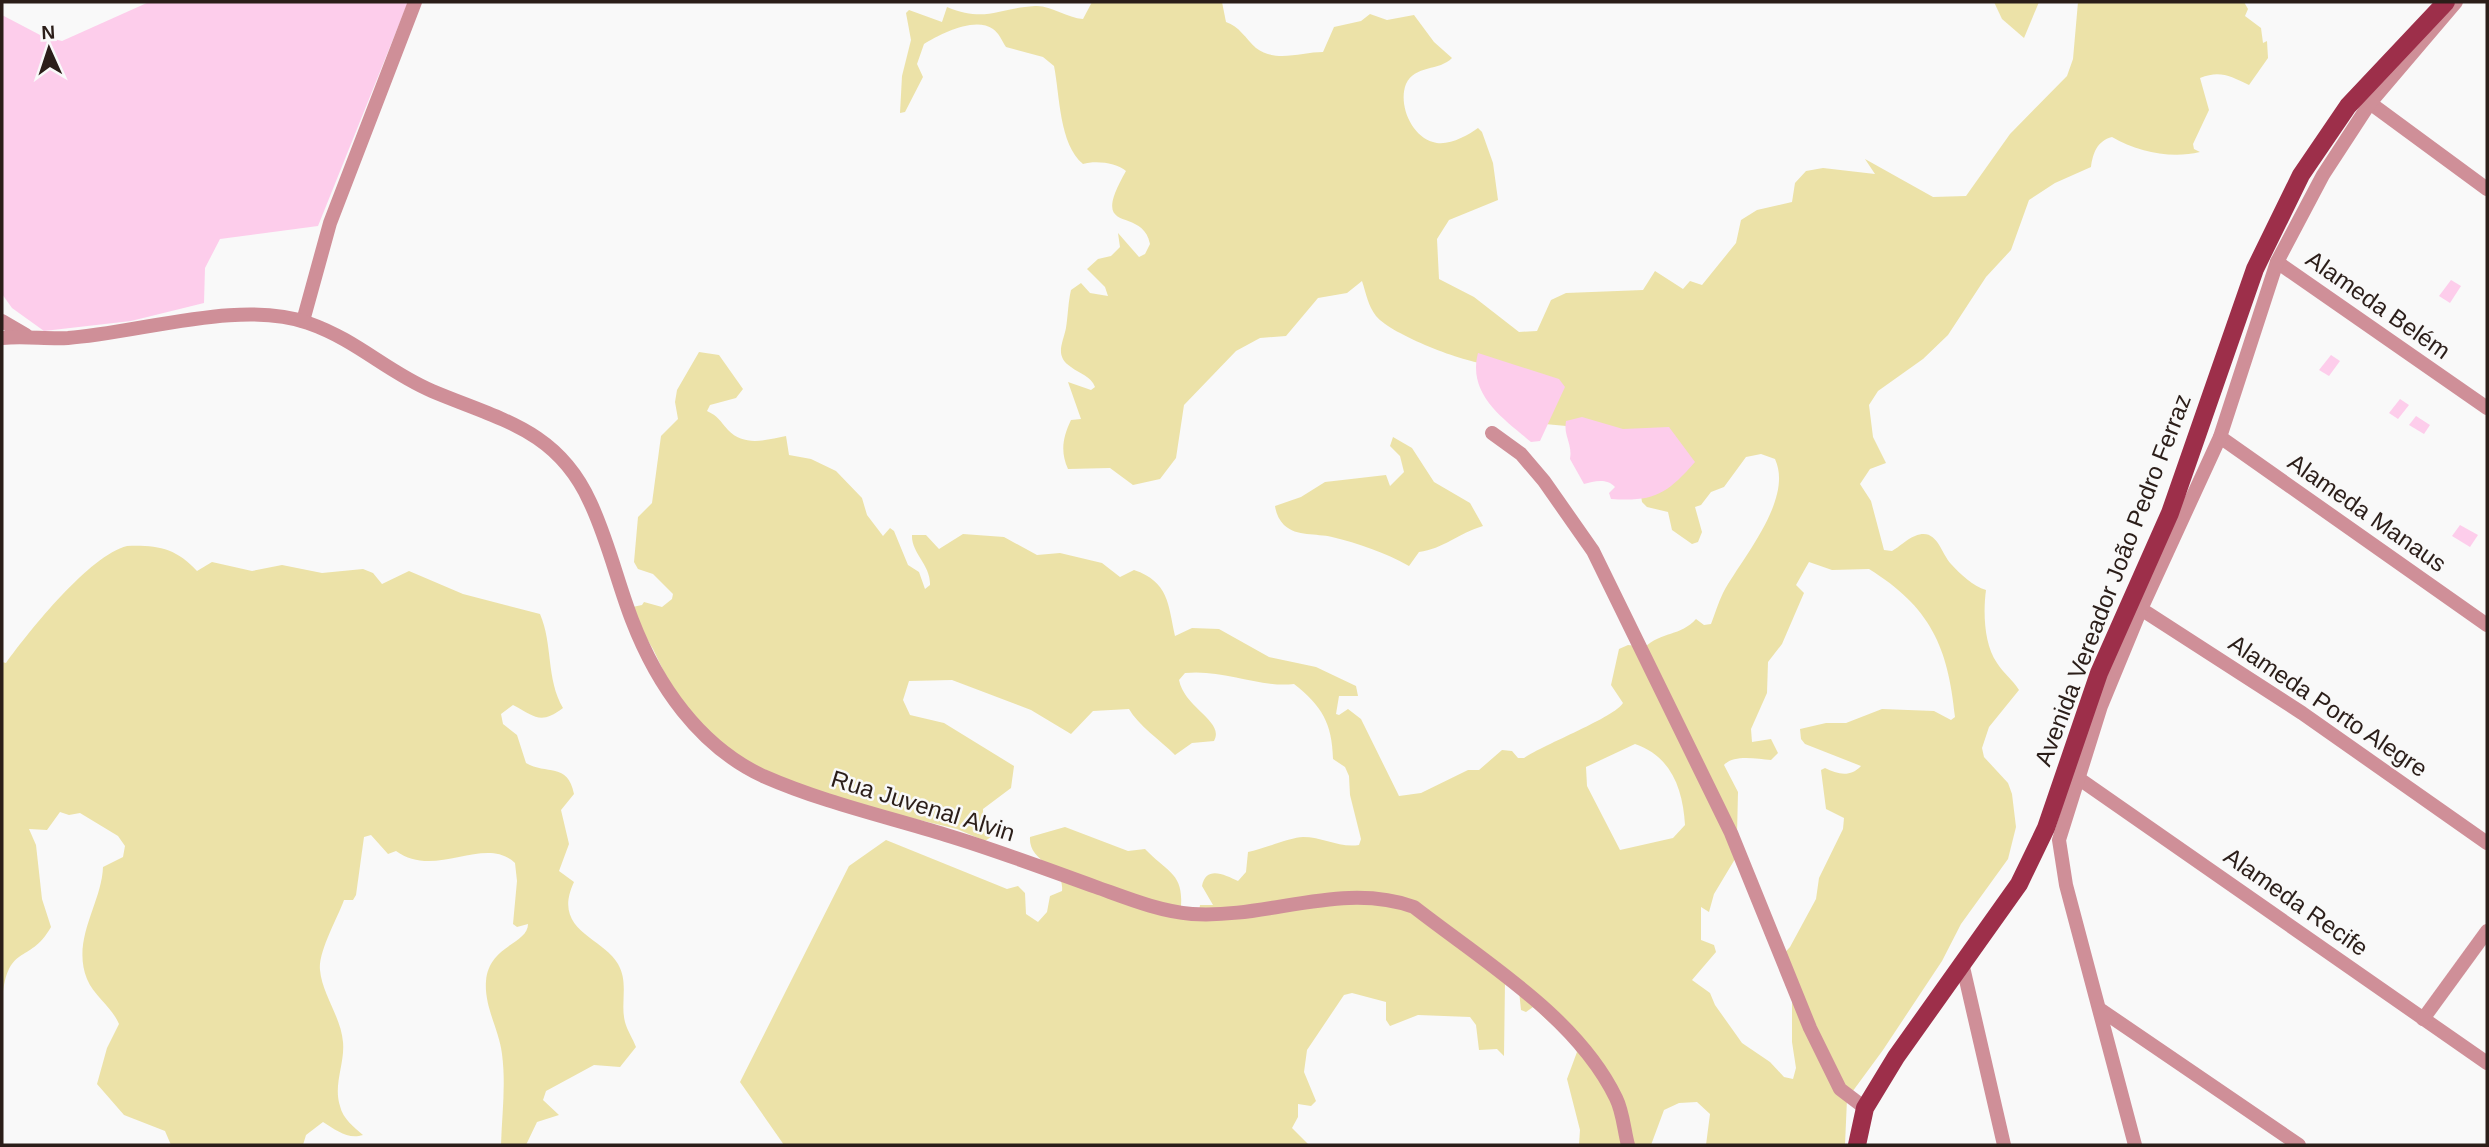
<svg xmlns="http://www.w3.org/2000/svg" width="2489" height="1147" font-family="Arial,sans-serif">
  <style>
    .green { fill: #ece2a8; fill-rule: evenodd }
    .water { fill: #fdcdeb }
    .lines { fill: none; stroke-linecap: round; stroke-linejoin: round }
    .minor { stroke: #cf8f98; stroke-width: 14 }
    .major { stroke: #9d2f4a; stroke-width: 18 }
    .labels { text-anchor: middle; stroke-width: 5; stroke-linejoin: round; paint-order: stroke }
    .street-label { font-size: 24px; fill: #2b1e19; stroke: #f9f9f9 }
  </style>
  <rect width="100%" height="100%" fill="#f9f9f9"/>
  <g class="green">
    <path d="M1092,2H1222L1226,22C1239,26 1246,39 1256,48C1275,63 1302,52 1323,52L1334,27L1361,21L1370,14L1387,20L1414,15L1434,42L1452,58C1440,71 1414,65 1406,84C1398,104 1411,136 1433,142C1447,147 1467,136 1478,128L1482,132L1493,163L1498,200L1449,220L1437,239L1439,279L1474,297L1519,332L1537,331L1551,300L1566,293L1643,290L1655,271L1683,289L1690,281L1702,285L1736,243L1741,220L1757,210L1792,202L1795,183L1806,171L1823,168L1875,174L1865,159L1933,197L1966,196L2010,134L2067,76L2073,59L2078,2H2244L2248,9L2245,16L2261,28L2263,43L2267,41L2268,58L2249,85C2230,76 2220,70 2200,78L2209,110L2193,144L2194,149L2200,152C2171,159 2138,152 2112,137C2097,141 2093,153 2091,167L2055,183L2029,200L2011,250L1986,277L1948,335L1923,359L1878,391L1869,405L1873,437L1886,463L1870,469L1860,484L1871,501L1884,550L1892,551C1899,547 1907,539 1915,536C1937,527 1940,552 1951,564C1960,574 1973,586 1986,590C1983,612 1984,645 1997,663C2003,673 2013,680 2019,690L1989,727L1982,748L1984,757L2008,783L2012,794L2016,827L2008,859L1961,924L1942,961L1883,1050L1847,1099L1845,1145H1706L1710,1114L1697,1102L1679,1103L1664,1110L1651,1145H1579L1580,1130L1567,1079L1577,1052L1572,1043L1533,1007L1526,1012L1521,1010L1519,991L1505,982L1504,1056L1497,1049L1479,1050L1476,1025L1470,1017L1418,1015L1390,1026L1386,1020V1002L1352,993L1344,995L1307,1050L1304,1072L1316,1101L1311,1106L1298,1104V1117L1292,1128L1309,1145H784L740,1082L849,866L886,840L1007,889L1018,886L1025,893L1026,914L1038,922L1047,912L1050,896L1062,891C1065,865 1028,863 1030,837L1065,827L1128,851L1145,849C1169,874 1186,873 1180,915L1199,911L1200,905H1213L1202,886C1206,865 1225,875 1238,881L1246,872L1248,852C1264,849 1291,837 1303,837C1323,837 1339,848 1359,845L1361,839L1350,795L1349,776L1345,767L1333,759C1332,723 1322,706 1294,684C1259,688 1224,669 1185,673L1179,680C1185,709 1225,721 1214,741L1192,743L1175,755C1160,740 1138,725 1129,709L1093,711L1071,734L1031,710L952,680L909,681L903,700L910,715L944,723L1014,766L1011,788L983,809V824L991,837L985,841L957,829L827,798L752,776L691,728L653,649L628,608L642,605L644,602L662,607L672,599L673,594L653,574L638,569L634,562L638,517L652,503L661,436L678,419L675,402L677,390L699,352L719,355L743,389L736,398L710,405L707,411C718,416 720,421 728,430C744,447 766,440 786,436L789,455L811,459L836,471L862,498L867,515L883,536L890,528L894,531L908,565L919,572L925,589L930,585C931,565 911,553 912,535H926L939,549L963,534L1004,537L1037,555L1060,553L1102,563L1120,577L1134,570C1169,582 1168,604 1175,636L1192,628L1219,629L1269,657L1316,667L1356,686L1358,696H1339L1336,714L1339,715L1348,709L1361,719L1399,796L1421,793L1468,770H1479L1502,750L1512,751L1518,758H1524C1545,744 1615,717 1623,703L1611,685L1619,649L1628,645L1645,647C1661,632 1681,636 1696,619L1704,625L1711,624C1715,614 1718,603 1723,593C1741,559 1794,500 1775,459L1761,454L1746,457L1724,487L1711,492L1701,505L1695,507L1702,532L1698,542L1692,544L1672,530L1668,512L1647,507L1642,502L1640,489L1609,430L1545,424L1488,364C1465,363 1392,335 1376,316C1368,306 1366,293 1362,281L1347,293L1318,298L1286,336L1260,338L1236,351L1184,405L1176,458L1160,479L1133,485L1110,468L1068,469C1060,451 1063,437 1071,420L1081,419L1068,382L1091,390L1095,387C1091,376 1080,374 1071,367C1054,356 1063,343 1066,328C1068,316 1068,303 1071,290L1081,283L1090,293L1108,296L1105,287L1087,269L1098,259L1111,256L1120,247L1118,233L1139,257L1145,254L1150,244C1142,204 1087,239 1126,171C1117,163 1096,160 1083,164C1059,144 1060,96 1054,66L1043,57L1006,47C1002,41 999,33 993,29C975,16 940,34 924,44L917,64L923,77L905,112L900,113L902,76L911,40L906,13L909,10L942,22L947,7C986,23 999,8 1035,6C1051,5 1067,18 1083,19ZM1809,562L1832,570L1869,569C1930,607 1948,646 1955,717L1951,720L1934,711L1882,709L1846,723H1826L1800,729L1801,739L1805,744L1861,766C1850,778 1837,774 1825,768L1821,770L1826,809L1844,818L1843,829L1819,878L1816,899L1790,947L1778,960L1792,1001V1042L1796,1068L1793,1079L1784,1077L1770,1062L1742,1043L1715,1005L1710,993L1692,980L1716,952L1714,945L1701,940V907L1709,912L1714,894L1741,849L1737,835L1738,792L1724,765C1734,754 1757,759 1771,760L1778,753L1771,739L1752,742L1751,729L1767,693L1768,662L1782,644L1804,593L1796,585ZM1635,744C1671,756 1683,789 1685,825L1673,838L1620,850L1587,786L1586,767Z"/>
    <polygon points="1994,2 2039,2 2024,38 2002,19"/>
    <path d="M1393,437L1412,448L1434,482L1470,503L1483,526C1459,533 1443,549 1419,552L1409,566C1386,553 1358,543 1332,537C1316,533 1297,537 1284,525C1279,520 1276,513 1275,506L1301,497L1325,482L1386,475L1390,486L1404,472L1400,456L1390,446Z"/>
    <path d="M127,546C157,545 176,548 197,571L212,562L252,571L282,565L322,573L363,569L373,573L382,584L409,571L463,594L540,614C553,644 546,679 563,708C540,725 536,717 513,705L501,714L503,724L517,735L526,763C546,775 568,762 574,794L561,810L569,844L559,871L574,882C551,931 603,937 618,964C629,983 620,1003 625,1022C627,1030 633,1039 636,1047L620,1067L594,1065L546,1091L543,1100L559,1115L537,1122L526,1145H501C502,1114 506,1085 502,1054C499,1029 484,1007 486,981C489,945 528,944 528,924L517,927L513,924L517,881L515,863C485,834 435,880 396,851L388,854L371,835L364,837L356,895L353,900H344C338,917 318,952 320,970C322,994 341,1017 343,1042C345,1064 333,1084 340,1106C343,1119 354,1127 363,1135C348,1140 336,1130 323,1122L306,1135L303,1145H171L165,1131L124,1115L97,1084L107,1048L119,1024C112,1007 94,996 87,979C71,939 102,903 103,867L123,857L125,846L118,836L80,813L69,815L60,812L47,830L29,829L36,845L42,899L51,927C29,966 6,941 2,1004V662L6,663C30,630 90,555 127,546Z"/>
  </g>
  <g class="water">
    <polygon points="149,2 408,2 318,226 220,239 205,268 204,303 131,321 44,331 12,308 2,294 2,15 42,36 62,41"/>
    <polygon points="2451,280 2461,286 2450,303 2439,296"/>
    <path d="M1478,353L1559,379L1565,387L1540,441L1531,442C1504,419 1467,395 1478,353Z"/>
    <polygon points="2331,355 2340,361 2329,376 2319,370"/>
    <polygon points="2400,399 2409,405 2398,419 2389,413"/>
    <polygon points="2416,416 2430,425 2424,434 2409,425"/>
    <path d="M1582,417L1623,429L1669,427L1695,462C1667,494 1654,502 1611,499L1609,493L1615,487C1607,478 1594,481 1584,484L1570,459C1573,445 1563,435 1566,421Z"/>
    <polygon points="2460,525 2478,535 2470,547 2452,536"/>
  </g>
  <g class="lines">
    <g class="minor">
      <polyline points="2370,103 2487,189"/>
      <polyline points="2277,262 2487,408"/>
      <polyline points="2,321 26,335"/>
      <polyline points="303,321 330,223 415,2"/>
      <path d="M2,338C24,336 46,339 68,338C139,333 241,299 308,323C357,340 387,372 432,391C498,419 557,429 590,502C608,540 617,581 632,620C657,685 699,746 763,776C822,802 884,816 946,835C996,850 1046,869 1096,887C1127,898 1158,911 1192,914C1267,919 1342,881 1414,907C1483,961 1577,1017 1616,1098C1623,1112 1624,1130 1628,1145"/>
      <polyline points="1492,433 1521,454 1544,481 1593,551 1731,833 1810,1028 1840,1089 1865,1108"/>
      <polyline points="2220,437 2487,625"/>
      <polyline points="2141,609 2302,713 2487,843"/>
      <polyline points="2078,778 2487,1063"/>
      <polyline points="1963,967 2004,1145"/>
      <polyline points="2101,1010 2299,1145"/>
      <polyline points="2423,1019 2487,931"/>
      <polyline points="2135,1145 2066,885 2059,840 2101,706 2141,609 2220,437 2277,262 2323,175 2370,103 2456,2"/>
    </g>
    <polyline class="major" points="1857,1145 1865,1108 1896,1057 2019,884 2046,828 2099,673 2170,513 2255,269 2301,175 2348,106 2446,2"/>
  </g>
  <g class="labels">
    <g class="street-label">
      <text transform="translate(2378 305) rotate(35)" y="8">Alameda Belém</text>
      <text transform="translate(2367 513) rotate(35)" y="8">Alameda Manaus</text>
      <text transform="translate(2113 580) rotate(-69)" y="8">Avenida Vereador João Pedro Ferraz</text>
      <text transform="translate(2328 706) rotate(34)" y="8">Alameda Porto Alegre</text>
      <text transform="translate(923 806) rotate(17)" y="8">Rua Juvenal Alvin</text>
      <text transform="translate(2296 902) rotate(35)" y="8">Alameda Recife</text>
    </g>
  </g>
  <rect width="2489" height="1147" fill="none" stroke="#2b1e19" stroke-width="7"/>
  <g transform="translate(49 49) rotate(357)" stroke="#f9f9f9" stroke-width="5" paint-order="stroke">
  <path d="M0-5L12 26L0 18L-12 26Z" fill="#2b1e19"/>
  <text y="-10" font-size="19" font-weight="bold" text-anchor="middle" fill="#2b1e19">N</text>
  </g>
</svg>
